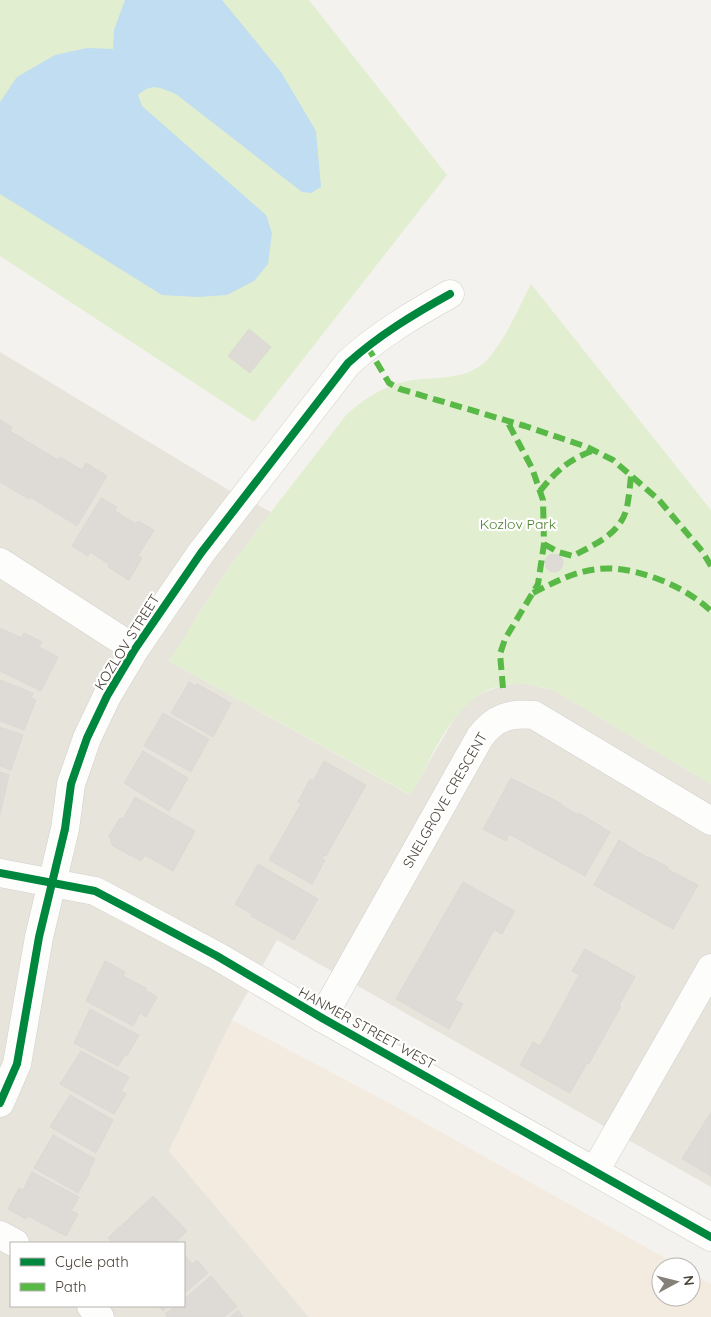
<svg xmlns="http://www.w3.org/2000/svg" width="711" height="1317" font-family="Quicksand,sans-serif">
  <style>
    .residential { fill: #e7e4dc; fill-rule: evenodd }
    .commercial { fill: #f3ebdf }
    .green { fill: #e1eecf }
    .water { fill: #c0ddf1 }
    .building { fill: #dedbd6; stroke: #dcd9d4 }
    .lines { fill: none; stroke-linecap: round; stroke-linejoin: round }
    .minor-casing { stroke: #d2d0cb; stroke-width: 29 }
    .minor { stroke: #fdfdfc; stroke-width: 28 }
    .quiet { stroke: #58b947; stroke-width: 6; stroke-dasharray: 12 6; stroke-linecap: butt }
    .cycleway-casing { stroke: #fff; stroke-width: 11 }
    .cycleway { stroke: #00873e; stroke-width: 8 }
    .labels { text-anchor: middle; stroke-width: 4.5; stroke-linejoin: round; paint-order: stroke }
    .park-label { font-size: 14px; fill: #4a7f2a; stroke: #fff }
    .street-label { font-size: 14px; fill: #4b4439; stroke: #fff }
  </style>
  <rect width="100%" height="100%" fill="#f4f2ee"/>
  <path class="residential" d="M0,352L227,489L271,512L228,569L169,661L410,795L458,712L470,701L483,693L504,685L516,684H529L555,691L711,784V1187L277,940L232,1020L169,1151L309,1317H0ZM11,1243H184V1306H11Z"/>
  <polygon class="commercial" points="232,1020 391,1104 681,1267 661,1267 661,1297 691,1297 691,1273 711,1284 711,1317 309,1317 169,1151"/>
  <g class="green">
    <polygon points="0,0 309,0 447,175 254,422 0,256"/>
    <path d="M531,284L711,510V784L555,691C468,661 445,733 411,795L169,661L228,569L271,512L347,414C364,400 381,387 403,382C431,375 465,383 487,360C506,339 518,309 531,284Z"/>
  </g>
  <path class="water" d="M125,0H222L281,72L316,131L321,187L311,193L302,192L176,94C160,88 153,82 138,95L142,106L266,215L272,233L268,264L254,281L227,295L198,297L162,295L0,194V102L17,77L55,55L87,48L113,49L114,30Z"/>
  <g class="building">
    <polygon points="249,329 271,347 250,373 228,356"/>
    <polygon points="0,420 12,427 10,431 58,460 60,457 82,470 86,463 107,476 77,526 30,497 29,499 0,482"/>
    <polygon points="101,498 117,507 115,511 136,524 138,521 154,530 138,556 142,558 129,580 108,567 109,564 90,552 88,556 72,546"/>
    <circle cx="554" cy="563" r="9"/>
    <polygon points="0,628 22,638 24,633 42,642 39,647 58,657 41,691 0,671"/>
    <polygon points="0,680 33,693 31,698 36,700 24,730 0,721"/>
    <polygon points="189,682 196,686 197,684 231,703 213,737 171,713"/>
    <polygon points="163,713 209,739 191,772 144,746"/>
    <polygon points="0,727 23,735 11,770 0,766"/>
    <polygon points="143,751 188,778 169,811 124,783"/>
    <polygon points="324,761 366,785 326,856 324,855 322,859 325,860 312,884 269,860 301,804 298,802 310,779 313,781"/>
    <polygon points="0,772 9,775 0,815"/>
    <polygon points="511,778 562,804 561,805 578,815 579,813 610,832 585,876 509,834 506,841 483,829"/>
    <polygon points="135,797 195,831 173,871 145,855 141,861 113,846 109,836 120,818 123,819"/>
    <polygon points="619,840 648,858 649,857 668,867 667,869 698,885 673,929 594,885"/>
    <polygon points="258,864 318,899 294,940 251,916 252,914 235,904"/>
    <polygon points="463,882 515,911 502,934 494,930 455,1000 463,1004 449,1029 396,999"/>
    <polygon points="585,949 635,977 619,1005 621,1006 589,1064 587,1063 570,1093 520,1065 533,1042 540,1046 579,975 572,971"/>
    <polygon points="105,961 125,972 123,976 146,988 145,990 157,997 146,1017 140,1013 133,1026 86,1001"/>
    <polygon points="90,1009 139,1035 127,1056 125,1055 118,1066 74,1043"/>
    <polygon points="81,1051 129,1077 121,1091 126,1094 114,1114 60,1084"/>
    <polygon points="70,1095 113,1120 96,1153 50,1127"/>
    <polygon points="711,1112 711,1176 682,1159"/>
    <polygon points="53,1135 95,1159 89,1171 90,1172 78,1193 34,1168"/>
    <polygon points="32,1172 79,1197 71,1211 78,1214 66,1236 28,1216 26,1219 8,1209 19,1188 23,1190"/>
    <polygon points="153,1196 187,1231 174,1243 114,1243 108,1238"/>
    <polygon points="184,1254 192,1264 197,1260 208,1273 184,1294"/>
    <polygon points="211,1276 237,1307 224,1317 167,1317 165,1314 175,1306 184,1306 184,1299"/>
    <polygon points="159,1306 169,1306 163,1311"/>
    <polygon points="238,1310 243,1317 230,1317"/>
  </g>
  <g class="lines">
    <defs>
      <g id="minor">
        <polyline points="0,562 135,649"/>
        <polyline points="0,873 95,891 131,910 217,956 322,1018 711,1237"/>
        <path d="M322,1018L480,737C495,717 510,713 534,715L711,821"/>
        <path d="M0,1103L17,1064L39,937L65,829L71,784L87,738L107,696L135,649L201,553L348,363C379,335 414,314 450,294"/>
        <polyline points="595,1171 711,968"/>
        <polyline points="0,1235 15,1243"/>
        <polyline points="91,1306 100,1317"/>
      </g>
    </defs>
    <use href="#minor" class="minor-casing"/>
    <use href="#minor" class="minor"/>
    <g class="quiet">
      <polyline points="367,346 389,383 400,389 525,426 587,447 613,460 659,500 702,551 711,566"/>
      <path d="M540,491C557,470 569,459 595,450"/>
      <path d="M544,544L558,552L573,556C595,544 621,534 627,507C629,497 630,486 631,476"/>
      <path d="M533,593C581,568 606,560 658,579C677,586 696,597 711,611"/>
      <polyline points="503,688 500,654 505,639 538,584 544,544 543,500 532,468 507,421"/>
    </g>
    <defs>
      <g id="cycleway">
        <polyline points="0,873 95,891 131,910 217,956 322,1018 711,1237"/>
        <path d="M0,1103L17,1064L39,937L65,829L71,784L87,738L107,696L135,649L201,553L348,363C379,335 414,314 450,294"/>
      </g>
    </defs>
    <use href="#cycleway" class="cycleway-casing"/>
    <use href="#cycleway" class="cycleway"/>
  </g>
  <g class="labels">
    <g class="park-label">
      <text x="518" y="529">Kozlov Park</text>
    </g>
    <g class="street-label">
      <text transform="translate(127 642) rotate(-58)" y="5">KOZLOV STREET</text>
      <text transform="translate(445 800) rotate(-60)" y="5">SNELGROVE CRESCENT</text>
      <text transform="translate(367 1028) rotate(29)" y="5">HANMER STREET WEST</text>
    </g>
  </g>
  <rect x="10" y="1242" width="175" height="65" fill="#ffffff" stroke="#b7b4b0"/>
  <rect x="20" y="1258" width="25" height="8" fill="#00873e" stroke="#b7b4b0"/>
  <text x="55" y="1267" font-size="15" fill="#4b4439">Cycle path</text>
  <rect x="20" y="1283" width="25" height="8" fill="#58b947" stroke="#b7b4b0"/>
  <text x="55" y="1292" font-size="15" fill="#4b4439">Path</text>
  <g transform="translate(676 1282) rotate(83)"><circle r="24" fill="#ffffff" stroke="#b7b4b0"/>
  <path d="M0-4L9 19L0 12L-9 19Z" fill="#868178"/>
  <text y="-8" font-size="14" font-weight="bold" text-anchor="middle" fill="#4b4439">N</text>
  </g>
</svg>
